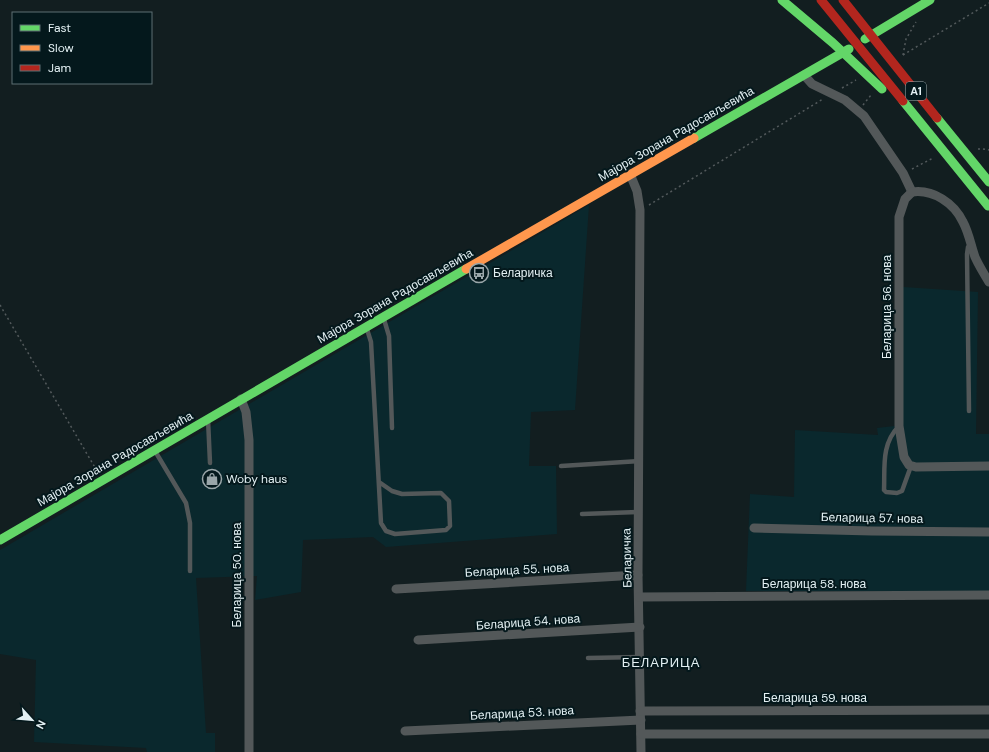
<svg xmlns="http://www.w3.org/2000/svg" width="989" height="752" font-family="'DM Sans',sans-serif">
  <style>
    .built { fill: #0a282d }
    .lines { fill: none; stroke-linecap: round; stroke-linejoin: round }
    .path { stroke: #535a5c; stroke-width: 1.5; stroke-dasharray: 2 3; stroke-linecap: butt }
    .lane { stroke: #535859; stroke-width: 4.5 }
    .street { stroke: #535859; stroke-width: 9 }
    .fast { stroke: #63d668; stroke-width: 9 }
    .slow { stroke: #ff974d; stroke-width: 9 }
    .fast-bridge { stroke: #63d668; stroke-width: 9 }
    .jam-bridge { stroke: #b3261e; stroke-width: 9 }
    .labels { text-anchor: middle; stroke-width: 4; stroke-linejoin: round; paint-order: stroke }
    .shield { fill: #04181c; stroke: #a0afb2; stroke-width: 1 }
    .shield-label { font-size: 11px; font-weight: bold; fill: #e3f0f3 }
    .street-label { font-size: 12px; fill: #e3f0f3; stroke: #04181c }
    .poi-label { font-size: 12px; fill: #e3f0f3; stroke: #04181c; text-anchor: start }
    .neighbourhood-label { font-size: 13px; letter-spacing: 1px; fill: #e3f0f3; stroke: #04181c }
  </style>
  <rect width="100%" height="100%" fill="#121e20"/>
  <g class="built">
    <polygon points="589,205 575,410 531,412 529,466 556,466 557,534 386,547 373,537 303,540 301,592 255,600 257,576 196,578 206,733 215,733 215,752 147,752 146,748 34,742 36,660 0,654 0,550"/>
    <polygon points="903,287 978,292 976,434 989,434 989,591 746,591 750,494 794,497 795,430 878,435 877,428 903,425"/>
  </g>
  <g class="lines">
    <g class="path">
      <polyline points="903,55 989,3"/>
      <polyline points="903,55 906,39 916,22"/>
      <polyline points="842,88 856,80"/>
      <polyline points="863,105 871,95"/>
      <polyline points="978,149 983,149 989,150"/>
      <polyline points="912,169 933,158"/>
      <polyline points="649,205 823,99"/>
      <polyline points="0,305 97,471"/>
    </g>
    <g class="lane">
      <polyline points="383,316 389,336 392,428"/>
      <polyline points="366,326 371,342 381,523 386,531 395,534 446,530 450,526 449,501 441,493 402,494 392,491 379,482"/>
      <polyline points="969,411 967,254 968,247 971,244"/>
      <polyline points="208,419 210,463"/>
      <path d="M899,426C881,444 885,467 884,490L886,492L897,493L902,491L911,466"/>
      <polyline points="155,451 186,503 190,523 190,571"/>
      <polyline points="561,466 640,461"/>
      <polyline points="582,514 638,512"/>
      <polyline points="588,658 640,657"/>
    </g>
    <g class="street">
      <polyline points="804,75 812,84 845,100 864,116 903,173 912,192"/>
      <polyline points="630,174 637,191 640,210 638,575 641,752"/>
      <polyline points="912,192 905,199 899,217 899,426 904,457 909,465 916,467 989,466"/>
      <path d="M912,192C933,189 954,203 963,222C969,233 971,246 975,257C979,266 984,274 989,282"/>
      <polyline points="241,399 246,412 249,440 249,752"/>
      <polyline points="754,528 872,531 989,532"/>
      <polyline points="396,589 638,575"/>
      <polyline points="639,597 989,595"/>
      <polyline points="418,640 640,627"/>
      <polyline points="640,711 989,710"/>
      <polyline points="405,731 641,720"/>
      <polyline points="641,734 989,734"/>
    </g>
    <g class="fast">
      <polyline points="865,39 930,0"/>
      <polyline points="694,138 849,49"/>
      <polyline points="0,540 466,269"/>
    </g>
    <polyline class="slow" points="466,269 694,138"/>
    <g class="fast-bridge">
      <polyline points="782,0 833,43 882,89"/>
      <polyline points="903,101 988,206"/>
      <polyline points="937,118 989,182"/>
    </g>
    <g class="jam-bridge">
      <polyline points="821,0 903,101"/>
      <polyline points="843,0 937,118"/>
    </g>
  </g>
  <defs>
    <symbol id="bus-ring" viewBox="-11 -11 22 22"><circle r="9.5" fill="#04181c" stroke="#9aa6a9" stroke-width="1.5"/><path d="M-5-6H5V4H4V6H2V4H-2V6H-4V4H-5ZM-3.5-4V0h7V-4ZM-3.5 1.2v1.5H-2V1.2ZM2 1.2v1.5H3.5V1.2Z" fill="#9aa6a9"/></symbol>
    <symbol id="shop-ring" viewBox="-11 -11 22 22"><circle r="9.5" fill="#04181c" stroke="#9aa6a9" stroke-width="1.5"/><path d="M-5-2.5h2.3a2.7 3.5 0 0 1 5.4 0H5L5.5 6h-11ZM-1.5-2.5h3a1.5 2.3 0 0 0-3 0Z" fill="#9aa6a9"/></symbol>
  </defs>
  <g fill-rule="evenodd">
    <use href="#bus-ring" x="468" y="262" width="22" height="22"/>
    <use href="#shop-ring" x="201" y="468" width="22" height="22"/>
  </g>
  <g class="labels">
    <rect class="shield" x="906" y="82" width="20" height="18" rx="3"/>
    <g class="shield-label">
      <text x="916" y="95">A1</text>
    </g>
    <g class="street-label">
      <text transform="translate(676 134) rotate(-30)" y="4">Мајора Зорана Радосављевића</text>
      <text transform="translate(395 296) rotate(-30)" y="4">Мајора Зорана Радосављевића</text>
      <text transform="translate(887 307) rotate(-90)" y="4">Беларица 56. нова</text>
      <text transform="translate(115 459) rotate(-30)" y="4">Мајора Зорана Радосављевића</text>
      <text transform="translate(872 518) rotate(1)" y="4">Беларица 57. нова</text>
      <text transform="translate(627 558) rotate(-91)" y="4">Беларичка</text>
      <text transform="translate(517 570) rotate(-3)" y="4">Беларица 55. нова</text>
      <text transform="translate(237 575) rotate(-90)" y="4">Беларица 50. нова</text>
      <text x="814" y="588">Беларица 58. нова</text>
      <text transform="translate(528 622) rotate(-4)" y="4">Беларица 54. нова</text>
      <text x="815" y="702">Беларица 59. нова</text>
      <text transform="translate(522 713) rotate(-3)" y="4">Беларица 53. нова</text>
    </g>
    <g class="poi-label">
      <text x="493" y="277">Беларичка</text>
      <text x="226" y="483">Woby haus</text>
    </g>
    <g class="neighbourhood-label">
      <text x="661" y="667">БЕЛАРИЦА</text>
    </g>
  </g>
  <rect x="12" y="12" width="140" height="72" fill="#04181c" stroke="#5d6e72"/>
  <rect x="20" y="25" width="20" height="6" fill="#63d668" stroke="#5d6e72"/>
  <text x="48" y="32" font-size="12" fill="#e3f0f3">Fast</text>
  <rect x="20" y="45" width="20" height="6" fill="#ff974d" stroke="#5d6e72"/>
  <text x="48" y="52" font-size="12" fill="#e3f0f3">Slow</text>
  <rect x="20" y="65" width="20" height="6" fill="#b3261e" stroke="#5d6e72"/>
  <text x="48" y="72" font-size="12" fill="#e3f0f3">Jam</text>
  <g transform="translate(32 720) rotate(117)" stroke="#04181c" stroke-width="3" paint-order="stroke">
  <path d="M0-3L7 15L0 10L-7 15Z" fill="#e3f0f3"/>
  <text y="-6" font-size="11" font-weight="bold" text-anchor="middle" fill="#e3f0f3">N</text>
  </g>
</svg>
